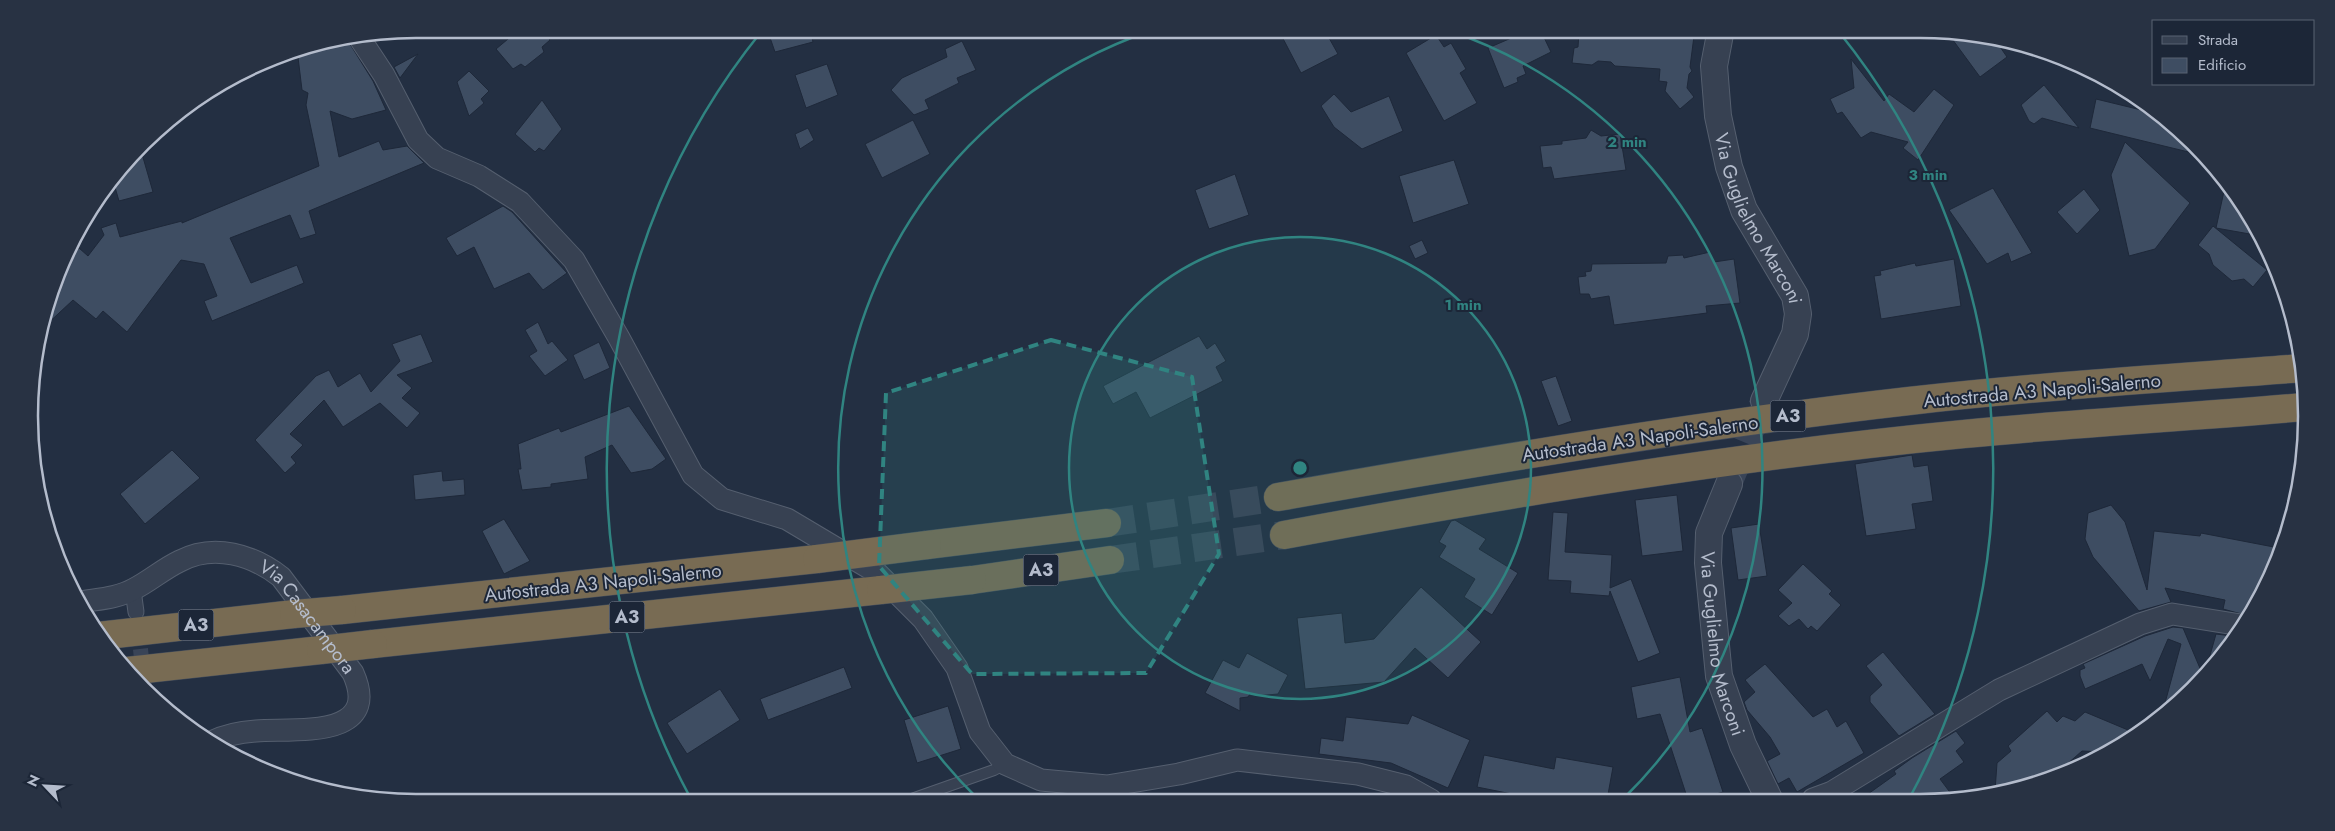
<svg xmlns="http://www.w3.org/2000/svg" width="2335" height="831" font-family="Jost,sans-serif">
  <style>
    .building { fill: #3e4d62; stroke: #1e2839 }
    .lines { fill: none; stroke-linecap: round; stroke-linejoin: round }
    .pedestrian-tunnel { stroke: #394457; stroke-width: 15; stroke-dasharray: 15 8; stroke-linecap: butt }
    .tertiary-tunnel { stroke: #394457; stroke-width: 26; stroke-dasharray: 26 13; stroke-linecap: butt }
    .motorway-tunnel { stroke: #394457; stroke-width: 28; stroke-dasharray: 28 14; stroke-linecap: butt }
    .service-casing { stroke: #555f6f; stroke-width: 12 }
    .pedestrian-casing { stroke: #555f6f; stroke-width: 17 }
    .minor-casing { stroke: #555f6f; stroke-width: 23 }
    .tertiary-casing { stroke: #555f6f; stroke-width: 28 }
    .motorway-casing { stroke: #424c5c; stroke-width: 29 }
    .service { stroke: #374152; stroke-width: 10 }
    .pedestrian { stroke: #374152; stroke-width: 15 }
    .minor { stroke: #374152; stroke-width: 21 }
    .tertiary { stroke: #374152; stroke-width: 26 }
    .motorway { stroke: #786b53; stroke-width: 28 }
    .motorway-bridge-casing { stroke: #424c5c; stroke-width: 29; stroke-linecap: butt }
    .motorway-bridge { stroke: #786b53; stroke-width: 28 }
    .marked { fill: #308481; fill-opacity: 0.2; stroke: #308481; stroke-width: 4; stroke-dasharray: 10 6; stroke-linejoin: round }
    .ring { fill: none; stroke: #308481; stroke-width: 2.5 }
    .labels { text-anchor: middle; stroke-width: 4; stroke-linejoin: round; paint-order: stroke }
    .shield { fill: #1c2637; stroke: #868f9f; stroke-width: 1 }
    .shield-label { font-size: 18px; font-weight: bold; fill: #b4bccc }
    .street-label { font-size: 19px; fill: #b4bccc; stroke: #1c2637 }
    .rim { fill: none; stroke: #b4bccc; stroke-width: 2.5 }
    .centre { fill: #308481; stroke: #1c2637; stroke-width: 2.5 }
    .ring-label { font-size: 15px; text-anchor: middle; font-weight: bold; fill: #308481; stroke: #1c2637; stroke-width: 4; stroke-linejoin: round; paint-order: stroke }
  </style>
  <rect width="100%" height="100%" fill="#232f42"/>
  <g class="building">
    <polygon points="520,29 539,29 550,40 542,47 544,52 525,67 521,64 513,69 496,49"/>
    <polygon points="767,29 810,29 813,42 775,52"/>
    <polygon points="1278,29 1324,29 1338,54 1301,73"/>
    <polygon points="1513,29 1540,29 1551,52 1523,66 1526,74 1517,78 1518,82 1504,88 1488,48 1516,36"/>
    <polygon points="1595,29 1616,33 1617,29 1649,32 1652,35 1667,36 1673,31 1694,36 1690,67 1692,71 1689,74 1687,88 1694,97 1680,109 1665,91 1667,82 1659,81 1660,69 1615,66 1611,62 1598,61 1592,65 1572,63 1574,48 1578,47 1579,32 1592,33"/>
    <polygon points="1947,32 1994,38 2007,57 1980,77"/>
    <polygon points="1436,35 1444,47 1451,43 1466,69 1460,73 1477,103 1444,121 1406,53"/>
    <polygon points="345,36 373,81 386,110 352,119 330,111 339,157 379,141 383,150 407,146 424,163 309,211 316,234 300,239 290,215 230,238 251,283 297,265 304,283 212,321 204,301 217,296 204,264 181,260 127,332 103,311 96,319 73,300 44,327 62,267 79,248 88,256 104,235 101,228 116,223 120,237 182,221 182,223 319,166 306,105 308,93 302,90 297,49"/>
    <polygon points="962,41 976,70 957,78 959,83 925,100 929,109 914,115 891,90 902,78 947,57 945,49"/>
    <polygon points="418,54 400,78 394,67"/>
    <polygon points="1851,59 1884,101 1889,94 1914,112 1934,89 1954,105 1918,160 1903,148 1908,142 1871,132 1861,138 1842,112 1837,114 1830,99 1854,88"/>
    <polygon points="827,64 838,95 806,108 795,75"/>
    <polygon points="469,71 489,91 481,99 484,103 469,116 457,82"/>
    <polygon points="2044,85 2079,128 2042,118 2034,124 2029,121 2021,105"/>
    <polygon points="1334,94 1351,112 1389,96 1403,131 1362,149 1334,127 1321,106"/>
    <polygon points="2096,99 2162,115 2205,156 2090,128"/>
    <polygon points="542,100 562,129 544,151 539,148 535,152 515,134"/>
    <polygon points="913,120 930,154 882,178 865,144"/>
    <polygon points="808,128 814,140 800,149 795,134"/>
    <polygon points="1591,130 1601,136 1620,134 1626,170 1554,179 1551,167 1543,168 1540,146 1562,144 1562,141 1586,138"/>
    <polygon points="2125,142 2190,203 2155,249 2129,256 2111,175"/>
    <polygon points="140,147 153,192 119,201 112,177"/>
    <polygon points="1454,160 1469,204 1413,223 1399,176"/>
    <polygon points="1235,174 1249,215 1209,229 1195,190"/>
    <polygon points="2226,182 2254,222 2261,236 2216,228"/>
    <polygon points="1993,188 2032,253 2011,262 2008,253 1987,264 1949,210"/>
    <polygon points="2084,189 2100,210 2077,234 2057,212"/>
    <polygon points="503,206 512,212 567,273 543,290 529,273 494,289 474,247 457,256 446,238"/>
    <polygon points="2213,226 2267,270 2253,287 2244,279 2232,281 2213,265 2209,254 2198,245"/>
    <polygon points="1422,240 1428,253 1415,259 1409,246"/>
    <polygon points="1710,252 1714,262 1734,259 1740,303 1706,306 1707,313 1614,325 1609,296 1591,299 1589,294 1580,294 1578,277 1586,276 1585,272 1591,271 1592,264 1666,263 1668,256 1683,255 1684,258"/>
    <polygon points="1954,259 1961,306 1881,319 1874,276 1881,275 1880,271 1915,263 1916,266"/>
    <polygon points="538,322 548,344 552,341 568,360 545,376 529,356 537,351 525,330"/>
    <polygon points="421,334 433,362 397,375 412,388 402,398 420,413 407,428 380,403 343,427 324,400 290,434 303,445 291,457 296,463 285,473 255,440 316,376 329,370 338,387 360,373 371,392 400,361 392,344"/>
    <polygon points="1199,336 1207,349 1215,343 1226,361 1216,367 1223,381 1150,418 1136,392 1113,404 1103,386"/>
    <polygon points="599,342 610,368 584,380 573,355"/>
    <polygon points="1556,376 1572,421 1558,426 1541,381"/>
    <polygon points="629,406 666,459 652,469 631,473 612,445 585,457 588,479 551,484 551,487 522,490 518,469 521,469 518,444 559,428 561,432"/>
    <polygon points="172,450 200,478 145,524 120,494"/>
    <polygon points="1912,455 1914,467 1928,465 1933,501 1912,504 1916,529 1866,536 1855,464"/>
    <polygon points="442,471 443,481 464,479 465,495 415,500 413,475"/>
    <polygon points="1677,495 1683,551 1642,556 1635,500"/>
    <polygon points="2111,505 2125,522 2147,590 2154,531 2200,536 2201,533 2279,548 2254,609 2249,616 2223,609 2225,600 2165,588 2171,602 2139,611 2093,557 2085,539 2088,513"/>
    <polygon points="1553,512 1568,513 1565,552 1612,555 1610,588 1631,579 1660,653 1638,662 1610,591 1609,596 1570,593 1571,581 1548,580"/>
    <polygon points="504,519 530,561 504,574 482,531"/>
    <polygon points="1455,520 1486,539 1479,549 1518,573 1492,615 1464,597 1475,579 1439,557 1446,546 1439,542 1451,521"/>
    <polygon points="1759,524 1767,576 1738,580 1731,528"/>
    <polygon points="1803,564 1832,591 1829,594 1841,605 1817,631 1811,626 1808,629 1799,619 1789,626 1778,616 1792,603 1778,590"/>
    <polygon points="1421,587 1481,642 1448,678 1415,648 1384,682 1305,689 1297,618 1342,613 1345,643 1374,639"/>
    <polygon points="2173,627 2183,628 2202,673 2175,706 2162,714 2181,644 2168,639 2150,681 2142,664 2085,689 2080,676 2080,670 2085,668 2083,664 2145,636"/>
    <polygon points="2216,634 2232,636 2207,666"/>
    <polygon points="1883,652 1935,714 1899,736 1870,702 1870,696 1882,685 1866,666"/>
    <polygon points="1247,653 1288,675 1278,694 1256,696 1250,694 1248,697 1240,698 1240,711 1205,693 1223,660 1239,668"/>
    <polygon points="1765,664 1813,717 1827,709 1837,727 1846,721 1864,753 1797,792 1789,778 1778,784 1767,761 1780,754 1770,737 1747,710 1744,702 1755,692 1745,680"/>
    <polygon points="844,667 852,688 768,720 760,699"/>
    <polygon points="1680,677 1690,732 1702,728 1723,792 1699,799 1688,800 1660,714 1637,719 1631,687"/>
    <polygon points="720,689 740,720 687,754 667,723"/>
    <polygon points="948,706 961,749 917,763 904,720"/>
    <polygon points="2047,711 2057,722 2063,716 2075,721 2085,712 2128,730 2124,740 2105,752 2082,751 2058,772 1995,791 1997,763 2011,751 2008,746"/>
    <polygon points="1412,715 1470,740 1448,788 1391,763 1319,754 1321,738 1343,741 1346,717 1408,724"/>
    <polygon points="1956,731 1965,743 1956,751 1964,762 1940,779 1955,799 1861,799 1896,774 1894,771 1912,758"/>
    <polygon points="1484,755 1554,769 1556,757 1613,767 1607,800 1542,800 1477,787"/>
  </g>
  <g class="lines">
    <polyline class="pedestrian-tunnel" points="138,626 145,691"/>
    <polyline class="tertiary-tunnel" points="1731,479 1763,402"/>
    <g class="motorway-tunnel">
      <polyline points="1107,523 1278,497"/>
      <polyline points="1110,560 1284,535"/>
    </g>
    <defs>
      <polyline id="service" points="906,801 994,770 1005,764"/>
      <polyline id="pedestrian" points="133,590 136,612"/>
      <g id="minor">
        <polyline points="357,34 384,75 418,140 437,158 479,176 520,202 574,260 619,338 693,475 722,499 787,519 876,572 923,619 957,668 980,732 1005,764 1041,780 1107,786 1179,774 1237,760 1358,774 1406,786 1431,800"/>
        <path id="s1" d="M81,602C98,599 118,598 134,589C150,581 163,569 180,561C214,543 253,555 281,577L353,673C383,740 294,728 256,731C241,732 225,735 211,742"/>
        <polyline points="1813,799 1832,792 1999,690 2140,624 2172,614 2241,625"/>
      </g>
      <g id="tertiary">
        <path id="s2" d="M1721,29L1714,66L1718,116L1729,167L1744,210L1795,296L1798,314L1795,334L1764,401"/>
        <path id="s3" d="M1729,484L1709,533L1708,563L1719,676L1743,745L1769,799"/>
      </g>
      <g id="motorway">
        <path d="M1278,497C1488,460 1698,425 1909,401C2040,386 2172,378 2303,368"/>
        <path d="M1284,535C1510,493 1736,456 1964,434C2077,423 2191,417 2304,407"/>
        <polyline points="927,545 1107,523"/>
        <polyline points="972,580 1110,560"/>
        <polyline points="342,610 817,559"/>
        <polyline points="98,636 294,614"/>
        <polyline points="373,644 881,590"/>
        <polyline points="127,671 321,650"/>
      </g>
    </defs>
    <use href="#service" class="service-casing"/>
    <use href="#pedestrian" class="pedestrian-casing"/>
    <use href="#minor" class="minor-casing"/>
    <use href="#tertiary" class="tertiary-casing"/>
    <use href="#motorway" class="motorway-casing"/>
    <use href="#service" class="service"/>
    <use href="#pedestrian" class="pedestrian"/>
    <use href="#minor" class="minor"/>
    <use href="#tertiary" class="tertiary"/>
    <use href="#motorway" class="motorway"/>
    <defs>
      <g id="motorway-bridge">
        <polyline points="817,559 927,545"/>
        <polyline points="881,590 972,580"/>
        <polyline points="294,614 342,610"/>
        <polyline points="321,650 373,644"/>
      </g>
    </defs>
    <use href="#motorway-bridge" class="motorway-bridge-casing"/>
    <use href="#motorway-bridge" class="motorway-bridge"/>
  </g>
  <path class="marked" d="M1051,340L1192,377L1219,554L1146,673L972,674L879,566L886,393Z"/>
  <circle cx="1300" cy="468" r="231" fill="#308481" fill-opacity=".12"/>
  <g class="ring">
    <circle cx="1300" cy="468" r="231"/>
    <path d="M979 800A462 462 0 0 1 1153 30M1447 30A462 462 0 0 1 1624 798"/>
    <path d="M691 799A693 693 0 0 1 761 32M1839 32A693 693 0 0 1 1909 799"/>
  </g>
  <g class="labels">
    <g class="shield">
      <rect x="1770.5" y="400.5" width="35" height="31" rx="4"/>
      <rect x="1023.5" y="554.5" width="35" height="31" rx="4"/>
      <rect x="609.5" y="601.5" width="35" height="31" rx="4"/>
      <rect x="178.5" y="609.5" width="35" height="31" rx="4"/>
    </g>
    <g class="shield-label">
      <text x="1788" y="422">A3</text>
      <text x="1041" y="576">A3</text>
      <text x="627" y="623">A3</text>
      <text x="196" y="631">A3</text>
    </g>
    <g class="street-label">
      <text dy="7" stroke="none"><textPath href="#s2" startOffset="199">Via Guglielmo Marconi</textPath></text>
      <text transform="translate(2042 390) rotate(-5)" y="7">Autostrada A3 Napoli-Salerno</text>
      <text transform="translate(1640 438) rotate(-8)" y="7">Autostrada A3 Napoli-Salerno</text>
      <text transform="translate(603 582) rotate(-6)" y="7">Autostrada A3 Napoli-Salerno</text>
      <text dy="7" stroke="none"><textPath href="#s1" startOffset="264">Via Casacampora</textPath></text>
      <text dy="7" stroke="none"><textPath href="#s3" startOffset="165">Via Guglielmo Marconi</textPath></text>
    </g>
  </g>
  <path d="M0 0H2335V831H0ZM416 38H1920A378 378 0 0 1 2298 416V416A378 378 0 0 1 1920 794H416A378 378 0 0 1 38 416V416A378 378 0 0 1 416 38Z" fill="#283243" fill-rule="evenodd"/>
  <path class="rim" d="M416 38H1920A378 378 0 0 1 2298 416V416A378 378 0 0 1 1920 794H416A378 378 0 0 1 38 416V416A378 378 0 0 1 416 38Z"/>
  <circle cx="1300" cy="468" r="8" class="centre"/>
  <g class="ring-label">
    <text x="1627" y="147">2 min</text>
    <text x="1928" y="180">3 min</text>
    <text x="1463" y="310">1 min</text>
  </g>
  <rect x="2152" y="20" width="162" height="65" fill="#1c2637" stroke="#596273"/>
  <rect x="2162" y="36" width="25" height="8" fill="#374152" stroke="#596273"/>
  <text x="2198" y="45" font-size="15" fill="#b4bccc">Strada</text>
  <rect x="2162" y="58" width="25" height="15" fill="#3e4d62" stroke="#596273"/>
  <text x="2198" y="70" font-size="15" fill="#b4bccc">Edificio</text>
  <g transform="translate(45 786) rotate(295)" stroke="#1c2637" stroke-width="4" paint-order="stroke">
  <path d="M0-4L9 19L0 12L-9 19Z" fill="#b4bccc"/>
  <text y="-8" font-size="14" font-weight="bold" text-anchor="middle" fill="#b4bccc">N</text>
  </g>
</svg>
